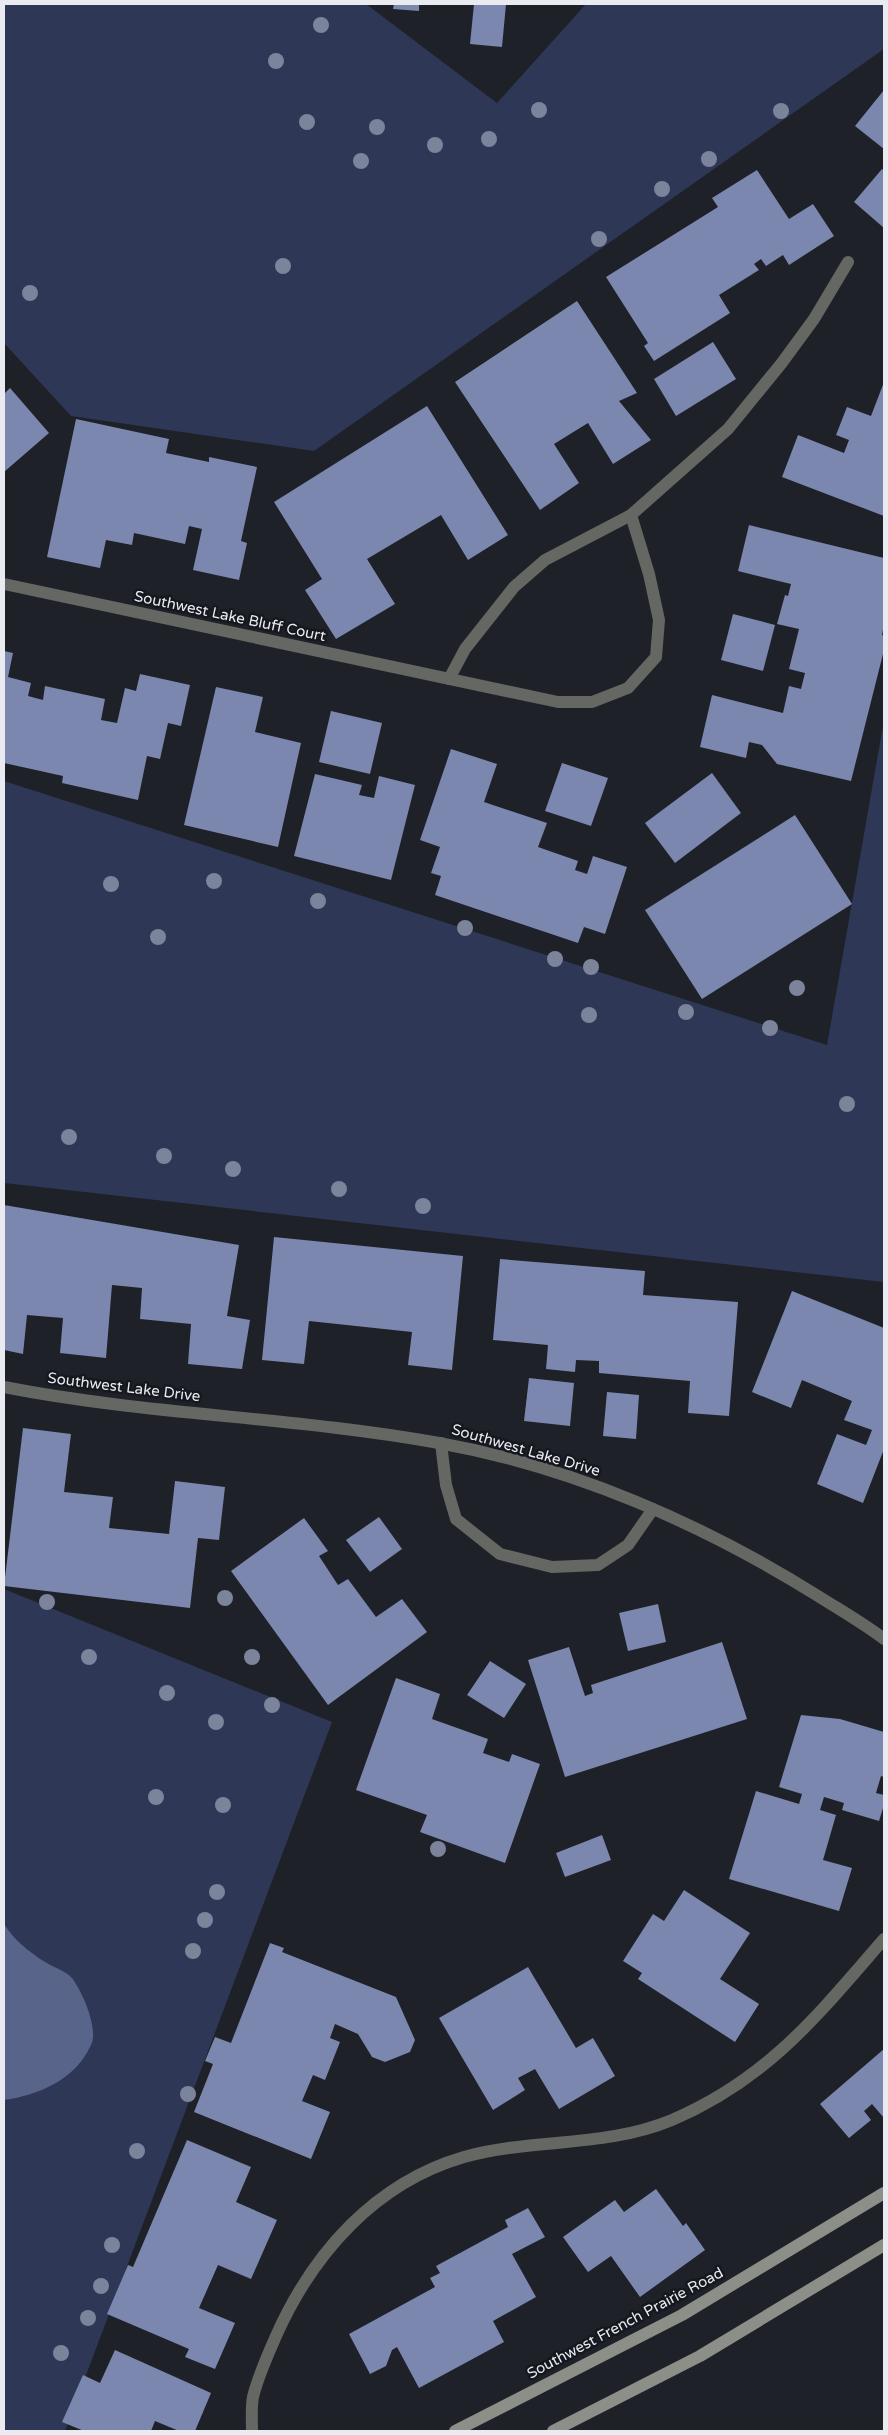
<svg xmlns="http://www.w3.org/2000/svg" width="888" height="2435" font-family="'Varela Round',sans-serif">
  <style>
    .green { fill: #2e3755 }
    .water { fill: #586489 }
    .building { fill: #7b87ae }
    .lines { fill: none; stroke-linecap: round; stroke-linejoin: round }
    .lane { stroke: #656763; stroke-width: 12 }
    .street { stroke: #656763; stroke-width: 12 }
    .secondary { stroke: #8c8e88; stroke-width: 12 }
    .tree { fill: #7c849c }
    .labels { text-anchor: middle; stroke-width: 5; stroke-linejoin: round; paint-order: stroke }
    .street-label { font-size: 15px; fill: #e9ebf0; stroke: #15181f }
  </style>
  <rect width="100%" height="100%" fill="#1e2128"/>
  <g class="green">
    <polygon points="4,4 366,4 497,103 586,4 884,4 884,49 314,451 71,416 4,343"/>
    <polygon points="884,720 884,1282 4,1183 4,781 827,1045"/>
    <polygon points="4,1589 332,1722 65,2431 4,2431"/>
  </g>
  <path class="water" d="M4,1924C14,1940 29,1952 45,1962C53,1967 66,1971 72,1978C82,1991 99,2029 91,2045C75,2080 39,2095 4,2100Z"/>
  <g class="building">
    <polygon points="394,4 419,4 419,11 393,9"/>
    <polygon points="474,4 506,4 502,47 470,44"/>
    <polygon points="884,90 884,149 855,126"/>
    <polygon points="882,169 884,171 884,228 854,202"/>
    <polygon points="757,170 789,219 813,204 834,236 789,265 783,255 766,266 761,259 754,264 759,270 719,295 730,313 654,361 644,346 648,343 606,277 718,207 712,198"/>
    <polygon points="577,301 637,393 619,401 651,440 613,464 588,423 554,444 579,483 540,510 455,382"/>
    <polygon points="713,342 736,379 676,416 654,379"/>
    <polygon points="884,382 884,516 782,477 798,435 844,453 849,440 836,435 847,407 871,416"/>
    <polygon points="10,388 49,433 4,472 4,394"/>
    <polygon points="427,406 508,535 468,560 441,515 367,559 395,604 336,639 305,590 322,579 274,502"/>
    <polygon points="76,419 169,439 166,453 209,462 209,457 257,467 241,541 247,543 239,580 193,570 202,529 189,526 185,544 134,533 132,545 106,540 100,568 47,557"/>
    <polygon points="749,525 884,558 884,624 882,635 884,636 884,650 851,781 777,764 762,745 749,742 746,758 700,747 712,695 783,713 789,686 801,689 805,673 789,669 799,629 777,624 785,595 788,596 791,584 738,571"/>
    <polygon points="733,614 775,625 763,671 721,660"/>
    <polygon points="4,651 13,653 8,677 31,683 28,696 43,700 45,686 105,699 101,720 117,723 125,688 136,691 140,674 190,685 181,726 168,723 160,759 147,756 138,800 62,783 63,776 4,763"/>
    <polygon points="216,687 263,697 255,732 301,743 278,847 184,825"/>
    <polygon points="331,711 382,723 370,774 319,762"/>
    <polygon points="451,749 497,764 484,802 547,823 538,847 578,861 575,870 587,874 593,856 627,867 605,934 584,927 578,943 435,895 441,876 431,873 440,847 420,840"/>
    <polygon points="562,763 608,778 591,826 545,811"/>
    <polygon points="712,773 741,813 675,863 645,823"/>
    <polygon points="315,774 362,785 359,795 374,798 379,776 415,785 391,880 294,856"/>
    <polygon points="795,815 852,904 702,999 645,910"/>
    <polygon points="4,1205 239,1245 227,1316 250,1320 242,1369 188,1364 191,1324 140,1319 142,1288 112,1285 106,1358 60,1353 63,1318 27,1315 23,1354 4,1350"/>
    <polygon points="274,1237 463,1256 452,1370 408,1365 412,1332 309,1321 304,1364 262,1360"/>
    <polygon points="500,1259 645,1271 643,1295 738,1302 729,1416 688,1413 690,1381 599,1373 599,1361 576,1360 575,1372 546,1369 548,1345 493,1340"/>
    <polygon points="792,1291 884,1328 884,1449 863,1503 817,1484 837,1434 866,1445 872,1430 844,1420 852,1401 802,1380 791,1408 752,1392"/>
    <polygon points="529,1378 574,1383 570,1426 524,1421"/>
    <polygon points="607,1392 639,1395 636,1439 603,1436"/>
    <polygon points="23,1428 71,1434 64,1492 113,1497 109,1528 169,1534 175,1481 225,1487 219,1540 198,1538 190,1608 4,1586"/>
    <polygon points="379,1517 402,1549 370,1572 346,1540"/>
    <polygon points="304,1518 328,1551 319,1556 338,1585 348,1579 376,1617 402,1599 427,1632 328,1705 231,1571"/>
    <polygon points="658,1604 666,1642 628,1651 619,1613"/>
    <polygon points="722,1642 747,1719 565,1777 528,1660 569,1647 585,1696 593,1693 591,1685"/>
    <polygon points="490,1661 526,1684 504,1718 467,1695"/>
    <polygon points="396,1678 440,1694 432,1719 488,1739 483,1753 509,1762 512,1754 540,1764 505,1863 420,1832 427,1815 356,1790"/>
    <polygon points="801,1715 840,1719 884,1732 884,1777 881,1776 876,1793 884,1795 884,1805 879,1821 842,1810 844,1803 824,1797 820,1810 836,1815 823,1860 852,1868 839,1911 729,1879 756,1791 799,1804 802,1794 779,1787"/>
    <polygon points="602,1835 611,1860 565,1877 556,1853"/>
    <polygon points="684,1890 750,1933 720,1979 759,2004 735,2042 638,1979 642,1973 623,1961 653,1914 664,1921"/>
    <polygon points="270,1943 284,1948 282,1952 396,1997 415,2040 410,2052 385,2062 372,2057 358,2034 335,2024 330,2038 340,2042 325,2080 313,2075 302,2101 330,2112 311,2159 194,2112 213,2064 205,2061 215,2037 231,2043"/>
    <polygon points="528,1967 576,2048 593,2038 615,2076 559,2109 535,2069 518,2078 525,2090 493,2110 439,2018"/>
    <polygon points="884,2049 884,2118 872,2104 864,2111 871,2120 849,2138 820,2104"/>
    <polygon points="187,2140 251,2167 236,2202 277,2220 251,2279 218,2265 199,2308 235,2323 215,2369 185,2357 189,2349 107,2314 128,2265 133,2267"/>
    <polygon points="656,2189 683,2226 686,2223 705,2250 640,2297 611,2256 588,2272 563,2237 615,2200 624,2212"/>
    <polygon points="528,2208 545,2237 512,2254 536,2297 493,2321 504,2342 419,2388 397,2347 392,2350 386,2366 370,2374 349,2334 435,2287 430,2278 440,2273 436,2266 508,2227 505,2220"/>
    <polygon points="115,2350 211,2393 195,2431 179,2431 155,2421 151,2431 84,2431 62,2422 83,2375 100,2383"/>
  </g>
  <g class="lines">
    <polyline class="lane" points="441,1443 446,1485 456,1519 500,1554 552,1567 598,1565 628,1545 653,1509"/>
    <g class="street">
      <polyline points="4,584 558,702 592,702 628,688 656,657 659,620 649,574 631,515"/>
      <polyline points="449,679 465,649 514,587 545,560 631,515 728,429 781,364 814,319 848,262"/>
      <path d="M4,1387C147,1415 295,1417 439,1443C573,1467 703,1524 818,1596C840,1610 863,1623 884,1639"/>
      <path d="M252,2431C252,2420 251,2407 253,2397C258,2376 268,2355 276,2336C313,2253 375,2183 464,2157C532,2138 605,2148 672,2120C768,2079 818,2015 884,1939"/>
    </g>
    <g class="secondary">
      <polyline points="455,2431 682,2315 884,2193"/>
      <polyline points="553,2431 700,2356 884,2245"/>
    </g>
  </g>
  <g class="tree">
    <circle cx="321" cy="25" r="8"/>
    <circle cx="276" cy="61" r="8"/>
    <circle cx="539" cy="110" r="8"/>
    <circle cx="781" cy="111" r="8"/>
    <circle cx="307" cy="122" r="8"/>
    <circle cx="377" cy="127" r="8"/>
    <circle cx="489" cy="139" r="8"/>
    <circle cx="435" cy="145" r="8"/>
    <circle cx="709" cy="159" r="8"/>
    <circle cx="361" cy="161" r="8"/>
    <circle cx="662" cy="189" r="8"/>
    <circle cx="599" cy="239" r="8"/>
    <circle cx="283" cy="266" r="8"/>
    <circle cx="30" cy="293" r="8"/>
    <circle cx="214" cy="881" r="8"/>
    <circle cx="111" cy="884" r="8"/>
    <circle cx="318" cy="901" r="8"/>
    <circle cx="465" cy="928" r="8"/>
    <circle cx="158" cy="937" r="8"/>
    <circle cx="555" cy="959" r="8"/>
    <circle cx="591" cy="967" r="8"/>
    <circle cx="797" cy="988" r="8"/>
    <circle cx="686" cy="1012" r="8"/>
    <circle cx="589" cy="1015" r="8"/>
    <circle cx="770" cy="1028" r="8"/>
    <circle cx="847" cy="1104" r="8"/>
    <circle cx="69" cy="1137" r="8"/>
    <circle cx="164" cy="1156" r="8"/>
    <circle cx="233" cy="1169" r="8"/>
    <circle cx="339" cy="1189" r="8"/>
    <circle cx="423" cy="1206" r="8"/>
    <circle cx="225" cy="1598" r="8"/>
    <circle cx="47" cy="1602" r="8"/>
    <circle cx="89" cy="1657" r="8"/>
    <circle cx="252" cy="1657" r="8"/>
    <circle cx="167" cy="1693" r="8"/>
    <circle cx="272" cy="1705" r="8"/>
    <circle cx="216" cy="1722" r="8"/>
    <circle cx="156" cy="1797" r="8"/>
    <circle cx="223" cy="1805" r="8"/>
    <circle cx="438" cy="1849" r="8"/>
    <circle cx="217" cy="1892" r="8"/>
    <circle cx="205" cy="1920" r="8"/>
    <circle cx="193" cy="1951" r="8"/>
    <circle cx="188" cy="2094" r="8"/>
    <circle cx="137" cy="2151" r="8"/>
    <circle cx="112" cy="2245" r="8"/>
    <circle cx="101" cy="2286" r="8"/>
    <circle cx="88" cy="2318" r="8"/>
    <circle cx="61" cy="2353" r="8"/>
  </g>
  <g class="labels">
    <g class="street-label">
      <text transform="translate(230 616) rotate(12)" y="5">Southwest Lake Bluff Court</text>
      <text transform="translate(124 1387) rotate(7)" y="5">Southwest Lake Drive</text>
      <text transform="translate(526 1450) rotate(16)" y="5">Southwest Lake Drive</text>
      <text transform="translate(625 2323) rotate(-28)" y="5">Southwest French Prairie Road</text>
    </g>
  </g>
  <rect width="888" height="2435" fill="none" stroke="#e9ebf0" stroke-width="10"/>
</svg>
